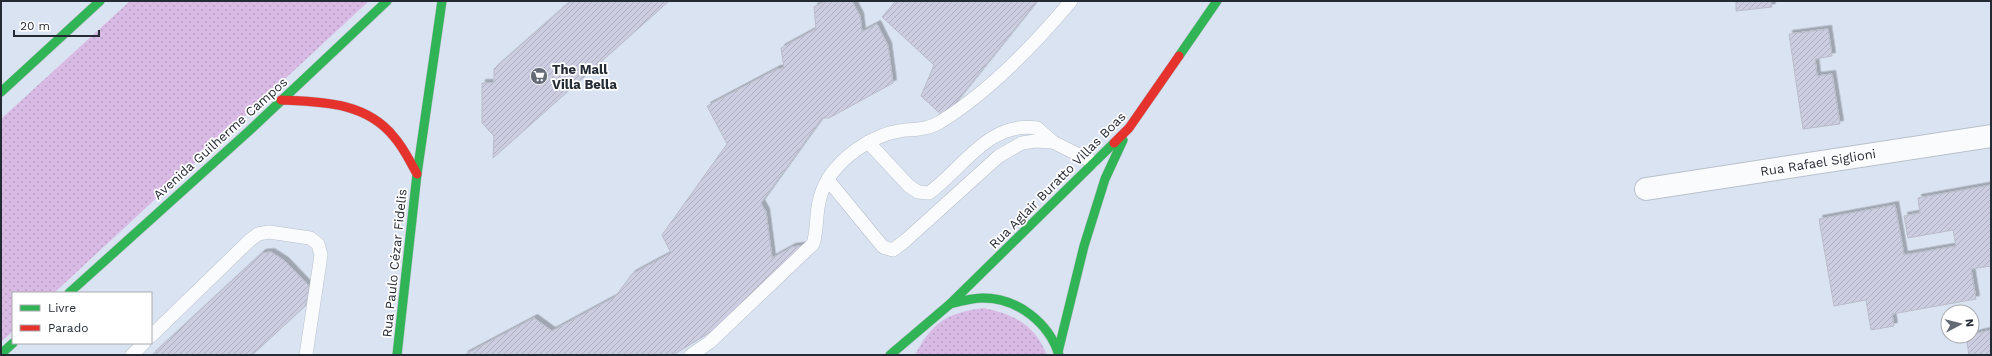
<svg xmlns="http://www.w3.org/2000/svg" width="1992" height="356" font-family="'Work Sans',sans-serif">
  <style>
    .green { fill: url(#green-dots) }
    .building { fill: url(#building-hatch); stroke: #babcc9; filter: url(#shadow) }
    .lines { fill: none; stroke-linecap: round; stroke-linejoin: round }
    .lane-casing { stroke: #b9c0cb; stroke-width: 14 }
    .street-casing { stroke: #b9c0cb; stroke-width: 24 }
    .fast-casing { stroke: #b9c0cb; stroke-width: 10 }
    .jam-casing { stroke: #b9c0cb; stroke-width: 10 }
    .lane { stroke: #f9fbfd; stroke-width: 13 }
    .street { stroke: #f9fbfd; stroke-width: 22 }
    .fast { stroke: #30b455; stroke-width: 9 }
    .jam { stroke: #e5322d; stroke-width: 9 }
    .labels { text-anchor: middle; stroke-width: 3.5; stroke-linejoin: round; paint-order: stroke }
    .poi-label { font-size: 13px; font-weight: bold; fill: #252b35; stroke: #fff; text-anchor: start }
    .street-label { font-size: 13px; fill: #252b35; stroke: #fff }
  </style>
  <defs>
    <pattern id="green-dots" width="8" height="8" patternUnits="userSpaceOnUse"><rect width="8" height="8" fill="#d8bae4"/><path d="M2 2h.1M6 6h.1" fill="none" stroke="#b9a0c4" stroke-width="1.8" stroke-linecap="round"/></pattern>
    <pattern id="building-hatch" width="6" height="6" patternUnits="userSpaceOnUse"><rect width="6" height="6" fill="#cdcde2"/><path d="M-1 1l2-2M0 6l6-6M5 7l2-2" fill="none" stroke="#b0b0c2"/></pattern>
    <filter id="shadow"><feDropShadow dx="3.5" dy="-3.5" stdDeviation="0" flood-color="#0004"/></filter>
  </defs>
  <rect width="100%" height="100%" fill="#dae3f2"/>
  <g class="green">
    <polygon points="130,1 369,1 54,293 13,293 13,331 1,342 1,119"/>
    <path d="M984,308C1015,315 1034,324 1047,355H915C932,322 947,313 984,308Z"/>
  </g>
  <g class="building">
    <polygon points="571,1 669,1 493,158 494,136 482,123 482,83 494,83 494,69"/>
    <polygon points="825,1 852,1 860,16 862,32 877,24 888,46 893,83 829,118 822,118 761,203 766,212 772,258 792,247 807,245 727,322 673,355 464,355 534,318 552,331 615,297 632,274 671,253 662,235 727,144 707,106 777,69 784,68 781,48 816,29 814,7"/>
    <polygon points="896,1 1037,1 944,117 921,96 934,65 882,17"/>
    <polygon points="1736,1 1771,1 1772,7 1736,11"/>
    <polygon points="1828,29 1832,56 1815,59 1817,76 1832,74 1840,124 1803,129 1789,34"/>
    <polygon points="1991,185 1991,266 1971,269 1976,299 1892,314 1894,326 1871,330 1866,300 1834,306 1819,219 1895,205 1904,255 1956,246 1953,230 1908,238 1904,216 1920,213 1918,198"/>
    <polygon points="271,252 285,261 309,286 308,298 305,306 252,355 152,355 262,253"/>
    <polygon points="1991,330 1991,355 1969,355 1966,336"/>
  </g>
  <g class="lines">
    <defs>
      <g id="lane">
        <path d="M868,142L909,186L918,192L929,193C964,167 989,121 1037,128L1053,142L1093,162"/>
        <polyline points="828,180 883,247 893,250 906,240 999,156 1022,143 1035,141 1053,142"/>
        <polyline points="151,336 249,241 258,234 269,232 310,238 318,244 321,255 306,355"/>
        <polyline points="132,355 144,343"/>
        <path d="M691,355L710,342L813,244C816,235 816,226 817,217C818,199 824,181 837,167C852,150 876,135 899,131C912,129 928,130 940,122C989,92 1034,45 1071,1"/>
      </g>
      <polyline id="street" points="1646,189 1991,136"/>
      <g id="fast">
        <polyline points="1179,56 1217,1"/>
        <polyline points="1,92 100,1"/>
        <polyline points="69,293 249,131 387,1"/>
        <path d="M950,304C961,301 972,298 983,298C1018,298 1049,323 1059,355"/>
        <polyline points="1058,352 1084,246 1105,179 1123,140"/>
        <polyline points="1,354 13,343"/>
        <polyline points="397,355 417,174 442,1"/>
        <polyline points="890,355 950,304 1114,143"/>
      </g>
      <g id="jam">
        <path d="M281,100C322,102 366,102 394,137C404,148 410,162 417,174"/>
        <polyline points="1114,143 1129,128 1179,56"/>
      </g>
    </defs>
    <use href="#lane" class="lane-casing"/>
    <use href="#street" class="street-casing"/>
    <use href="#fast" class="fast-casing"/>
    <use href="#jam" class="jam-casing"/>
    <use href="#lane" class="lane"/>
    <use href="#street" class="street"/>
    <use href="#fast" class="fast"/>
    <use href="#jam" class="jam"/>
  </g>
  <defs>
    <symbol id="supermarket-disc" viewBox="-11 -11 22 22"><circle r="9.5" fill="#646b77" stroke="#fff"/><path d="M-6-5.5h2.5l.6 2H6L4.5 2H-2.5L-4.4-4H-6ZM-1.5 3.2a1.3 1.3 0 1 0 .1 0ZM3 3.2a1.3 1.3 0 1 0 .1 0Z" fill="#fff"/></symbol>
  </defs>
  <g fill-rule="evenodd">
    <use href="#supermarket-disc" x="529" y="66" width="20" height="20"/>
  </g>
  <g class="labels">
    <g class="poi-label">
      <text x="552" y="74">The Mall<tspan x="552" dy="15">Villa Bella</tspan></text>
    </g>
    <g class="street-label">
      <text transform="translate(220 138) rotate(-42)" y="5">Avenida Guilherme Campos</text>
      <text transform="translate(1818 162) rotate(-9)" y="5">Rua Rafael Siglioni</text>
      <text transform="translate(1057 180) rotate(-45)" y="5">Rua Aglair Buratto Villas Boas</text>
      <text transform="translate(394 263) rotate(-84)" y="5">Rua Paulo Cézar Fidelis</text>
    </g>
  </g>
  <rect width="1992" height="356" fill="none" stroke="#252b35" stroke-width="4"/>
  <rect x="12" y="292" width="140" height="52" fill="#ffffff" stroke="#a8aaae"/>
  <rect x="20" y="305" width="20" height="6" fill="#30b455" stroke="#a8aaae"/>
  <text x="48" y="312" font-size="12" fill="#252b35">Livre</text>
  <rect x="20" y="325" width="20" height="6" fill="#e5322d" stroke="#a8aaae"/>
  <text x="48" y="332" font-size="12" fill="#252b35">Parado</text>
  <g transform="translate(1960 324) rotate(83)"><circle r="19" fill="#ffffff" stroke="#a8aaae"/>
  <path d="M0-3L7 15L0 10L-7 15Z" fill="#646b77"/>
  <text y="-6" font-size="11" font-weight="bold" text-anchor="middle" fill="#252b35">N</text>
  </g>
  <path d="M14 30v6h85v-6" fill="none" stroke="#252b35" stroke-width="2"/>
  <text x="20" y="30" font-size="12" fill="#252b35" stroke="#ffffff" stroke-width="3" paint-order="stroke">20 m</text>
</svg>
